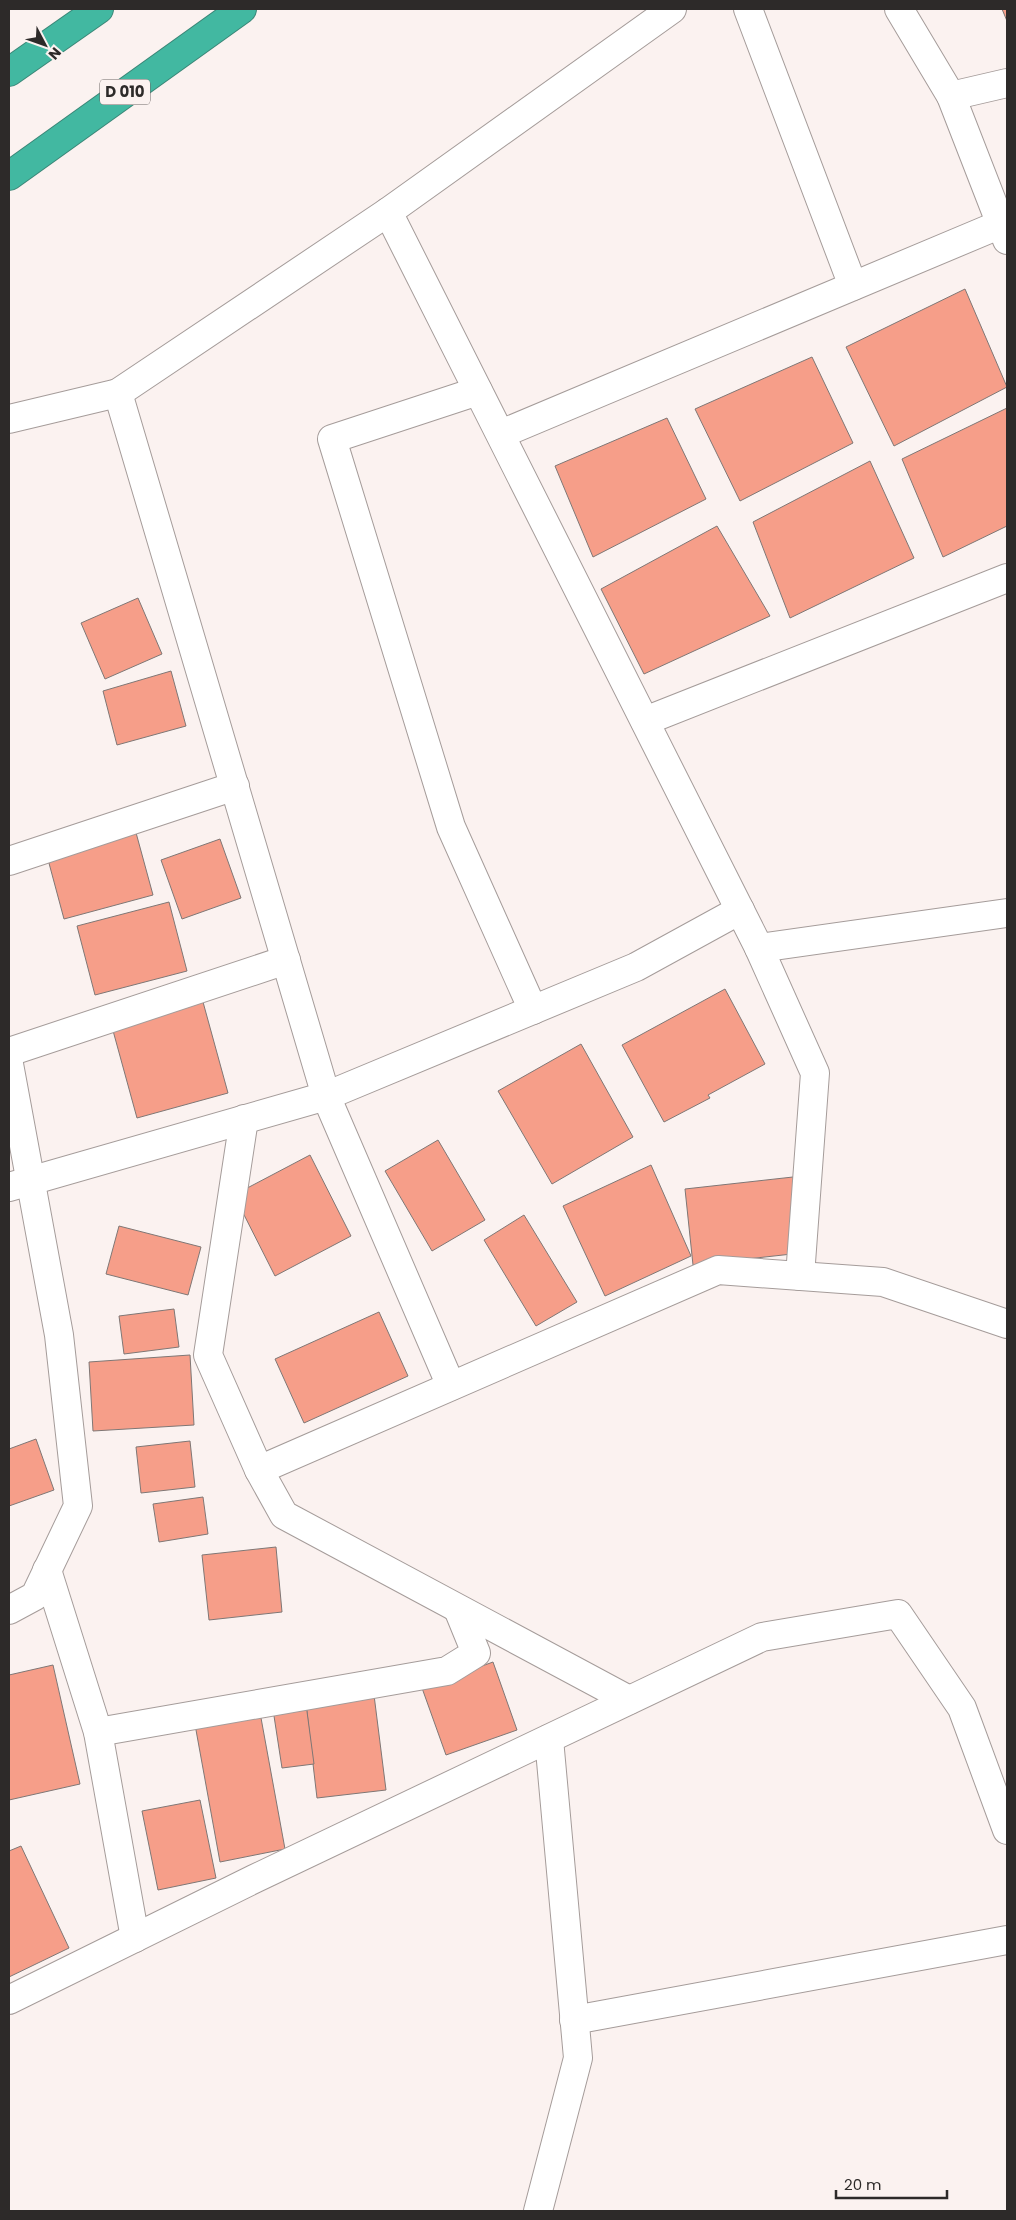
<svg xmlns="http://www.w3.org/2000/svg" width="1016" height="2220" font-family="Poppins,sans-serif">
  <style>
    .building { fill: #f69e89; stroke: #7f7775 }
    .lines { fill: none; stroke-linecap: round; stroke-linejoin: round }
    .minor-casing { stroke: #a59c9a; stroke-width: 30 }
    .highway-casing { stroke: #3b8677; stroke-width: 30 }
    .minor { stroke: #fff; stroke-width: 28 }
    .highway { stroke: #42b8a1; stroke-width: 28 }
    .labels { text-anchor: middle; stroke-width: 4; stroke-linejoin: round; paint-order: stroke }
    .shield { fill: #fbf2f0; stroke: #6b6665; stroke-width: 1 }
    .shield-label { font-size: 15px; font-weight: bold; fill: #2d2a29 }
  </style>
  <rect width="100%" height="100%" fill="#fbf2f0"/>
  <g class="building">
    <polygon points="1002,9 1007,9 1007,21"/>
    <polygon points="965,289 1007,387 894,446 846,347"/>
    <polygon points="812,357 853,443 740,501 695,409"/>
    <polygon points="1007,408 1007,526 943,557 902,459"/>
    <polygon points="667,418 706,499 593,557 555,466"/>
    <polygon points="870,461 914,558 790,618 753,522"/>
    <polygon points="717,526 770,616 644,674 601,589"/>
    <polygon points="138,598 162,654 105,679 81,623"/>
    <polygon points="171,671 186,726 117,745 103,691"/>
    <polygon points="135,829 153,895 64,919 46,852"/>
    <polygon points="220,839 241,898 182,919 161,860"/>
    <polygon points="169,902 187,971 95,995 77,926"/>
    <polygon points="725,989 765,1064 708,1095 710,1098 664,1122 622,1045"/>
    <polygon points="203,1002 228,1093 137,1118 112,1027"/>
    <polygon points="581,1044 633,1137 552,1184 498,1091"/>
    <polygon points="438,1140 485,1220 432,1251 385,1171"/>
    <polygon points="310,1155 351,1236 275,1276 234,1195"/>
    <polygon points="651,1165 691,1256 605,1296 563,1206"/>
    <polygon points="793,1177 801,1253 693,1265 685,1189"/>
    <polygon points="524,1215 577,1302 536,1326 484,1240"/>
    <polygon points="119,1226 201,1247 188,1295 106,1274"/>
    <polygon points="174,1309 179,1347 124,1354 119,1316"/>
    <polygon points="379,1312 408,1376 304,1423 275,1359"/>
    <polygon points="190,1355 194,1425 93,1431 89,1362"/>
    <polygon points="36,1439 54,1490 9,1506 9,1449"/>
    <polygon points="190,1441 195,1487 141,1493 136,1447"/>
    <polygon points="203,1497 208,1534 159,1542 153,1504"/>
    <polygon points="276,1547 282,1612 209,1620 202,1555"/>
    <polygon points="493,1662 517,1730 446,1755 422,1688"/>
    <polygon points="53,1665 80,1784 9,1800 9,1675"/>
    <polygon points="374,1695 386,1790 317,1798 306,1704"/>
    <polygon points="272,1703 306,1704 314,1764 282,1768"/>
    <polygon points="259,1707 285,1849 220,1862 194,1719"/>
    <polygon points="200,1800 216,1878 158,1890 142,1811"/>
    <polygon points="21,1846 69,1948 9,1977 9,1851"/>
  </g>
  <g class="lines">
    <defs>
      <g id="minor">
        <polyline points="748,9 853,286"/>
        <polyline points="899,9 951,96 1007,240"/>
        <polyline points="951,96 1007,83"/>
        <polyline points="388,212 759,948 815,1073 800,1276"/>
        <polyline points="478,391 332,439 451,827 533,1010"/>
        <polyline points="118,393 326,1096 451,1386"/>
        <polyline points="9,419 118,393 388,212 672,9"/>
        <polyline points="501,434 1001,224"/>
        <polyline points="645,721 1007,578"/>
        <polyline points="9,861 235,786"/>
        <polyline points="759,948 1007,913"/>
        <polyline points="9,1052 286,960"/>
        <polyline points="9,1064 59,1335 78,1506 35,1596 9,1610"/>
        <polyline points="244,1119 208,1355 259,1470 284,1515 629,1700"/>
        <polyline points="9,1187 326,1096 636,967 740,910"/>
        <polyline points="259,1470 718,1270 883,1282 1007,1324"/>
        <polyline points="47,1570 98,1732 135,1938"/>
        <polyline points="98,1732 447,1671 476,1653 458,1609"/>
        <polyline points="9,2000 254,1879 762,1637 898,1614 962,1708 1007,1830"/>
        <polyline points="574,2020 1007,1940"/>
        <polyline points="538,2211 578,2058 549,1739"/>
      </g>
      <g id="highway">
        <polyline points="9,72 99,9"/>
        <polyline points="9,176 242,9"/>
      </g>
    </defs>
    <use href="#minor" class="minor-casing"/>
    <use href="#highway" class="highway-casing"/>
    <use href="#minor" class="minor"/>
    <use href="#highway" class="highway"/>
  </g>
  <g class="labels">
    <rect class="shield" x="100" y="79.5" width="50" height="25" rx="4"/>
    <g class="shield-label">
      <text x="125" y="97">D 010</text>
    </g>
  </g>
  <rect width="1016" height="2220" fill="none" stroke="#2d2a29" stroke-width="20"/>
  <g transform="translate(45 45) rotate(131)" stroke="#fbf2f0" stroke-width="4" paint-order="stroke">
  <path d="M0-4L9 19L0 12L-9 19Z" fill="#2d2a29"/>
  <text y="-8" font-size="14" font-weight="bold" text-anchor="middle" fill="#2d2a29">N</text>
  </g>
  <path d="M836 2190v8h111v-8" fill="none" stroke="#2d2a29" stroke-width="2.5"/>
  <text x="844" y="2190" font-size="15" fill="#2d2a29" stroke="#fbf2f0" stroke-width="4" paint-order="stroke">20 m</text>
</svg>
